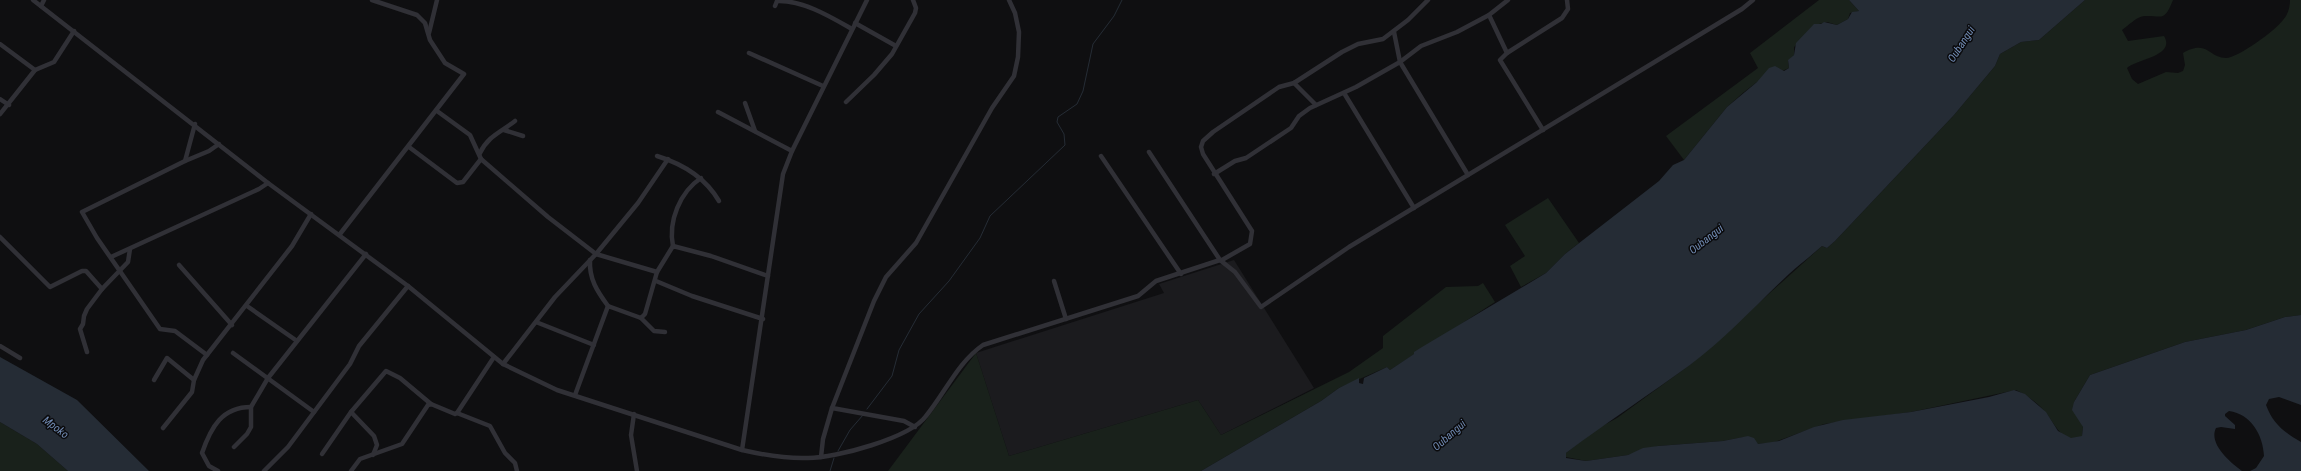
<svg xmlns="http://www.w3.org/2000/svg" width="2301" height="471" font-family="'Roboto Condensed',sans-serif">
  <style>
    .built { fill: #1b1b1e }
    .green { fill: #19211b }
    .water { fill: #252c35 }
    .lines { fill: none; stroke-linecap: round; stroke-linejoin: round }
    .stream { stroke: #252c35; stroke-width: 1 }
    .minor { stroke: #303036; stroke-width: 4.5 }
    .labels { text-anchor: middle; stroke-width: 3; stroke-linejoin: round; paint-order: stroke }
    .water-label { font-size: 11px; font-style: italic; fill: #718bb3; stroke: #0a0a0c }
  </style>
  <rect width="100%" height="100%" fill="#0f0f11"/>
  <polygon class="built" points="1234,260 1314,388 1221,435 1198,400 1009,456 976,353 1164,293 1159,284"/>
  <g class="green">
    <polygon points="1819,0 1849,0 1859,11 1850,13 1848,19 1837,25 1827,22 1819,24 1794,47 1794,55 1788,61 1789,68 1757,82 1744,92 1727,107 1684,160 1666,136 1758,68 1750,53"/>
    <path d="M2085,0H2173C2164,23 2162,15 2144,16C2136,17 2128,26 2122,30L2128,41L2164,36C2176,56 2137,59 2127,68L2132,79L2138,84L2166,72L2178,73L2183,71L2185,65L2183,53C2208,39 2208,58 2226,58C2238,58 2276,30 2283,20C2288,15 2290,7 2290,0H2301V315L2285,317L2246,330L2185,342L2090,375L2074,402L2083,427L2082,437C2063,445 2055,424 2046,413C2039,404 2027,395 2016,390L1911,412L1824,424L1772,443L1758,444L1744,437L1723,441L1658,446L1628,455L1586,461L1566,457V453L1595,430L1617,418L1691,364L1822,246L1827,248L1835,241L1954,115L1995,66L2000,54L2021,42L2039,40Z"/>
    <polygon points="1548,198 1579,243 1565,254 1546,273 1521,287 1510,266 1525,256 1505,225"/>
    <polygon points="1483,283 1495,302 1390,370 1387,367 1339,388 1321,401 1201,471 888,471 976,353 1009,456 1198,400 1221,435 1349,372 1383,348 1383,336 1446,287 1478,286"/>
    <polygon points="0,422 37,444 68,471 0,471"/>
  </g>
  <g class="water">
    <path d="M1849,0H2085L2039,40L2021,42L2000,54L1995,66L1954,115L1835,241L1827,248L1822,246C1811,256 1800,264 1789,274C1757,304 1726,338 1690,365C1649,395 1607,422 1566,453V458L1586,461L1628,455L1643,448L1658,446L1723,441L1748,436L1754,438L1758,444L1779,441L1814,427L1843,420L1911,412L1989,397L2014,390L2025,394L2046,412L2058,431L2071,438L2082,436L2083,427L2072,410L2074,402L2090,375L2185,342L2246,330L2285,317L2301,315V405L2279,397L2269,399L2266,405C2273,424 2284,432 2301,442V471H2250L2256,468L2264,456C2263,435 2251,414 2229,411L2225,414V416L2235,425V429L2221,427L2216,428C2208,444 2231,463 2242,471H1201L1321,401L1339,388L1359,378V383L1363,384L1364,378L1387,367L1390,370L1414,354V352L1422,347L1546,273L1565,254L1659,181L1673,165L1684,160L1727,107L1757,82L1769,68L1775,66L1784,71L1789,68L1788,60L1794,55L1796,43L1814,24H1821L1824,22L1837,25L1848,19L1852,12L1859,11Z"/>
    <polygon points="0,357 77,400 149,471 68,471 37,444 0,422"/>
  </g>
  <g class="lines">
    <g class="stream">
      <polyline points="867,409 892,376 899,350 919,314 949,281 980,238 990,216 1065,145 1064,134 1057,122 1058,117 1077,104 1083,91 1093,44 1114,16 1122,0"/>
      <polyline points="838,451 850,430 863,415"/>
      <polyline points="830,471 834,458"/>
    </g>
    <g class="minor">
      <path d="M33,0L268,183L408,286L503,364L557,390L742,450C764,455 785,459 808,458C836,458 910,438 926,416C945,393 958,362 983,345L1138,296L1156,281L1220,260L1235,272L1261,307L1349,247L1742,9L1753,0"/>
      <polyline points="41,6 44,0"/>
      <path d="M775,6L777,1C803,0 831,17 852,29"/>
      <polyline points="1489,15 1507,53"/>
      <polyline points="855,23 896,46"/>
      <polyline points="1394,32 1400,62 1468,175"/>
      <polyline points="429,33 437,0"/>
      <polyline points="0,44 35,70"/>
      <polyline points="749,53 823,86"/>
      <polyline points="1294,83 1316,105"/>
      <polyline points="1344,93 1414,208"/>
      <polyline points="0,99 9,105"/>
      <polyline points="846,102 874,75 892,54 915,13 916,8 913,0"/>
      <polyline points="745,103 755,131"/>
      <polyline points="437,111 470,135 481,159"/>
      <polyline points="718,112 792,151"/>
      <polyline points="0,114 35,70 54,62 74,31"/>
      <polyline points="195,124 185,161 82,212 97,238 160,329 175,331 207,355"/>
      <polyline points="504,130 523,136"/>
      <polyline points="1543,130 1500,60 1507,53 1562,18 1568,9 1567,0"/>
      <polyline points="409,147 457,183 463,182 481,159 548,217 596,254 657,272"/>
      <polyline points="1149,152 1220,260"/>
      <path d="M480,153C488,136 501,132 515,121"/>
      <path d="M657,156C683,164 705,177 719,201"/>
      <polyline points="1101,156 1181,274"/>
      <polyline points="185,161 209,151 219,144"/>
      <polyline points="1214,174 1235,161 1246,158 1291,128 1299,116 1310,108 1356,87 1400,62 1421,46 1457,32 1489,15 1508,0"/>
      <polyline points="340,234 464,74 445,63 430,40 425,23 417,15 372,0"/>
      <polyline points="0,237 50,287 82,271 86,271 102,289"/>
      <path d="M673,246C668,221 680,192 701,178"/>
      <polyline points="111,257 259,189 268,183"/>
      <path d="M590,260C589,279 597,291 608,306"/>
      <polyline points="1222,260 1250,244 1252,231 1203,154 1201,147 1203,141 1213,132 1279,87 1294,83 1342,52 1358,44 1383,39 1408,20 1428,0"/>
      <polyline points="179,265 232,325"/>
      <polyline points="656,281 692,296 763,319"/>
      <polyline points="1054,281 1066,319"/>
      <polyline points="247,306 297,341"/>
      <polyline points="641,318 654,331 665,332"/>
      <polyline points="536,322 594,345"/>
      <polyline points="0,346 20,358"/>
      <polyline points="87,352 80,329 83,324 84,316 87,309 102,289 128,262 130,249"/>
      <polyline points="233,353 314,412"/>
      <polyline points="494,357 457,413 490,426 505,453 515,463 517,471"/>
      <polyline points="503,364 555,297 596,254 638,203 668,159"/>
      <polyline points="154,380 167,358 194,380"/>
      <polyline points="575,395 608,306 641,318 645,314 657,272 673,246 711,256 768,276"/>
      <polyline points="832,408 904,421 915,427"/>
      <polyline points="351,412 374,436 377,445 373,455"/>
      <polyline points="634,414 631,435 637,471"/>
      <polyline points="163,428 192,392 194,380 203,360 292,246 311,214"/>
      <polyline points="234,447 247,434 251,427 251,407 268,378 366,254"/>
      <polyline points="742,450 783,174 792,151 867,0"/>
      <polyline points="322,454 351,412 386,371 400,378 431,404"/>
      <polyline points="821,457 823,439 832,408 874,301 886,277 916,243 992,108 1014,76 1018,57 1019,32 1015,13 1009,0"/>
      <path d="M218,471L209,466L202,453C211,427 222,407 251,407"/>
      <polyline points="264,471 288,447 350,364 359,346 408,286"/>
      <polyline points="351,471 360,459 402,444 428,405 431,404 455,414 457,413"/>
    </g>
  </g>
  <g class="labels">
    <g class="water-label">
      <text transform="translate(1961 44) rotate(-57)" y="4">Oubangui</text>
      <text transform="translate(1706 239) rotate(-38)" y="4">Oubangui</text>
      <text transform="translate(56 427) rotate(37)" y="4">Mpoko</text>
      <text transform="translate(1449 435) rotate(-41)" y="4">Oubangui</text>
    </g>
  </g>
</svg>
